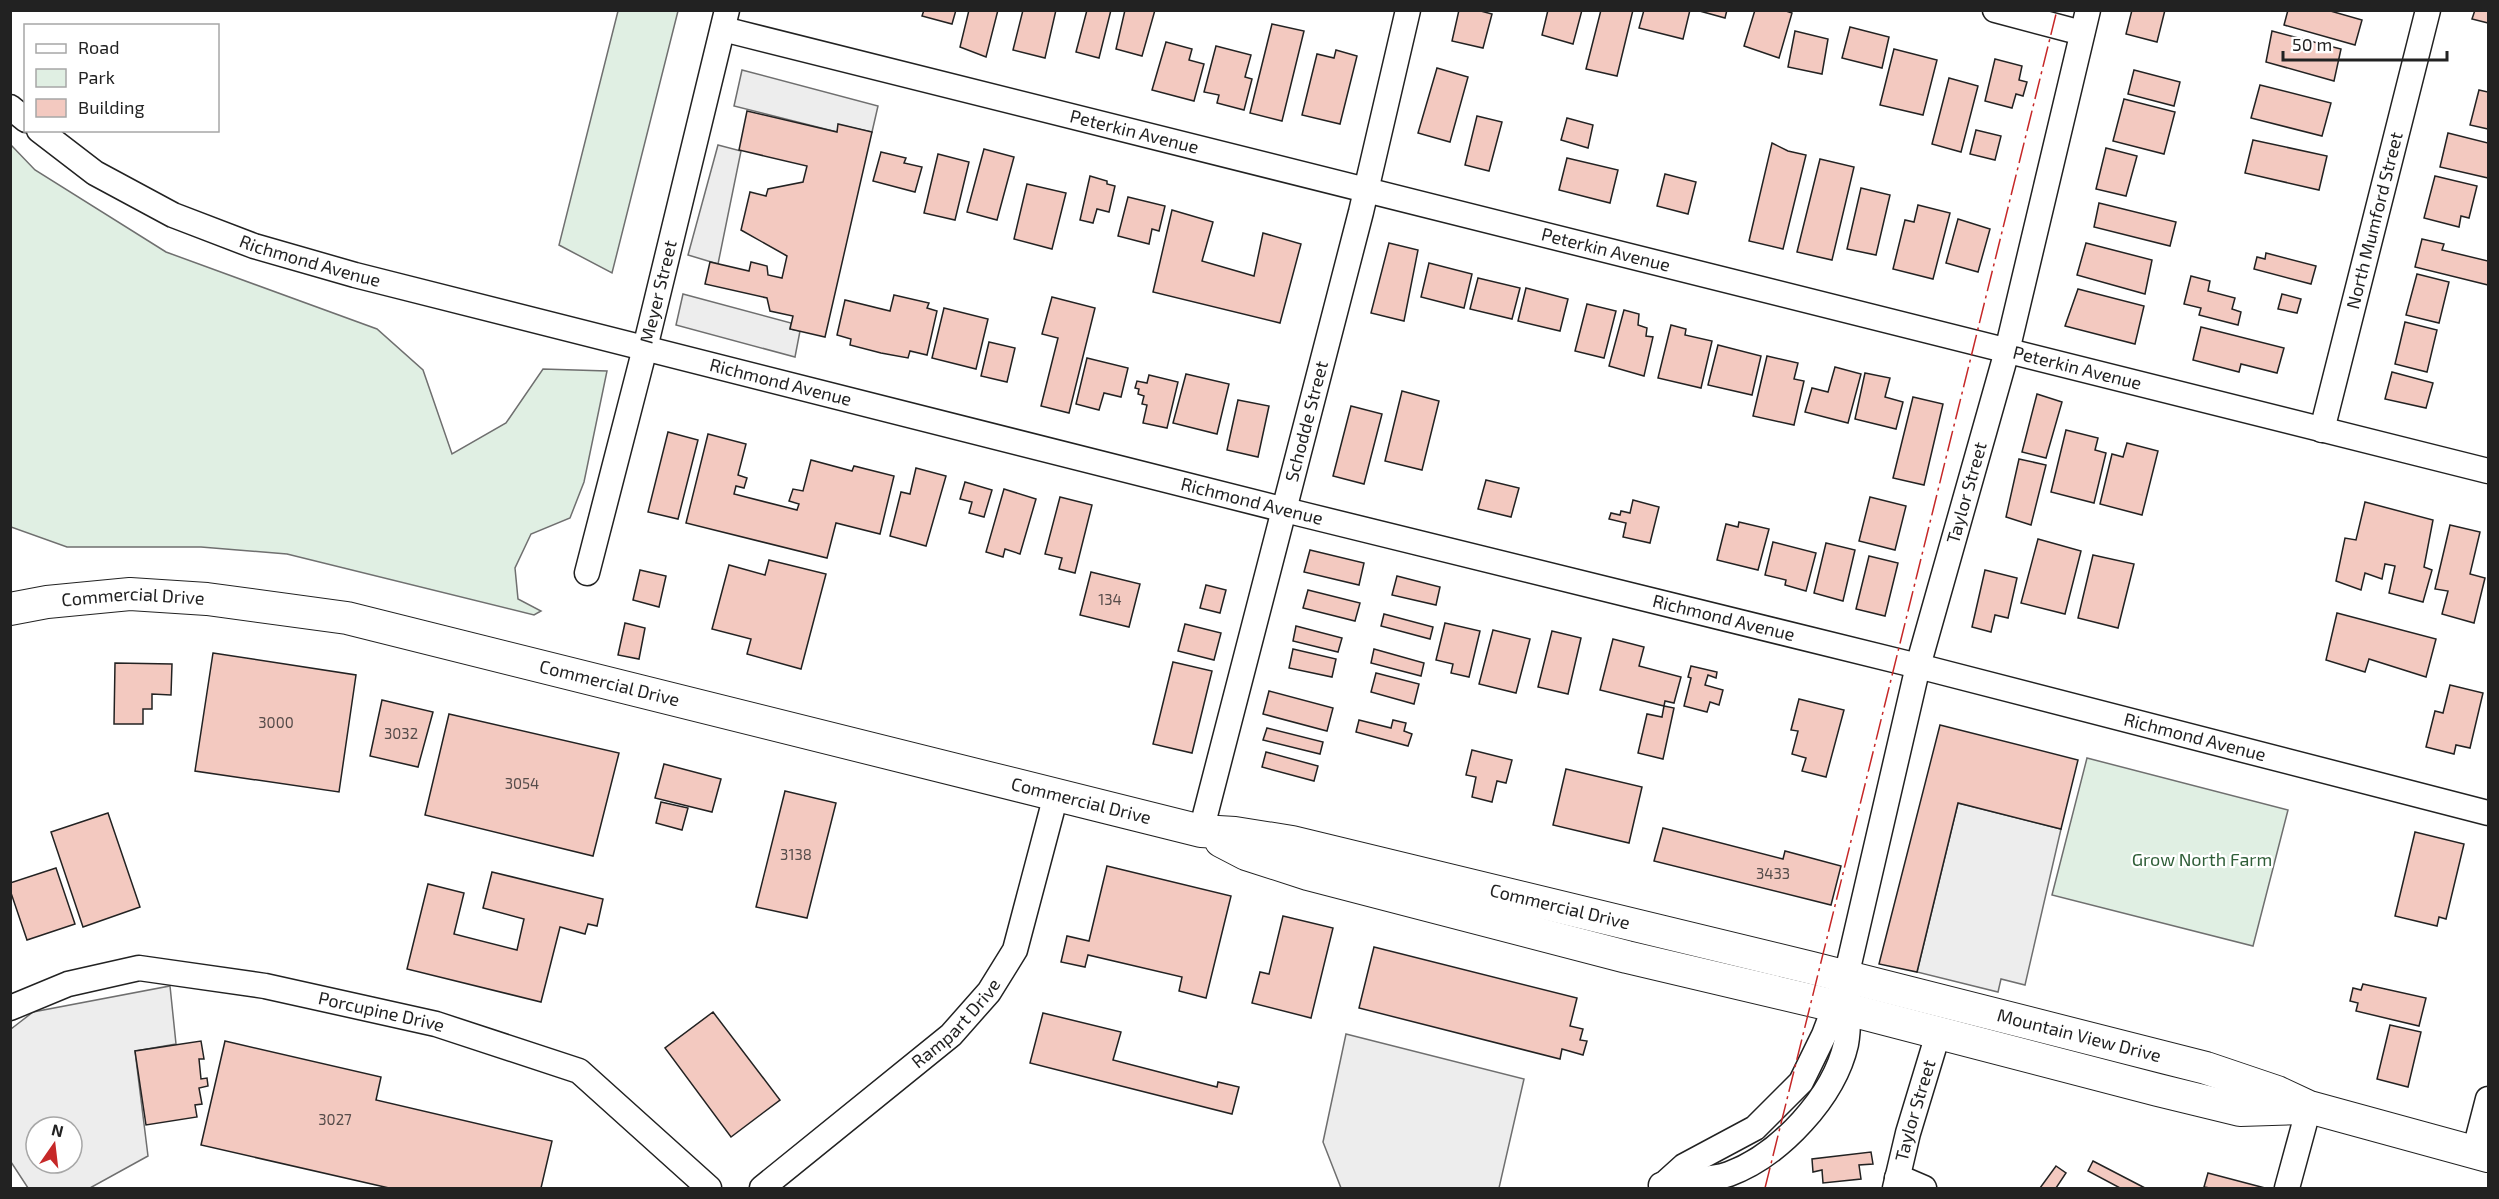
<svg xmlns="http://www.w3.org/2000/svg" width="2499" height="1199" font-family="'Exo 2',sans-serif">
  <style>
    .green { fill: #e0efe3; stroke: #6f6f6f; stroke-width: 1.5 }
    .parking { fill: #ededed; stroke: #6f6f6f; stroke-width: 1.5; fill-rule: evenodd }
    .building { fill: #f3c9c0; stroke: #222; stroke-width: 1.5 }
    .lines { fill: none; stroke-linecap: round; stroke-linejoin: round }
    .minor-casing { stroke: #222; stroke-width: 27 }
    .major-casing { stroke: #222; stroke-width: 34 }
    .minor { stroke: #fff; stroke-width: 24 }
    .major { stroke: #fff; stroke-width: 32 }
    .power { stroke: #c62828; stroke-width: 1.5; stroke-dasharray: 21 4.5 3 4.5; stroke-linecap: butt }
    .labels { text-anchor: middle; stroke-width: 4.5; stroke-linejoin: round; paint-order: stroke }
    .number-label { font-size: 15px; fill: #564c4a }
    .street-label { font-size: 18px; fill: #222; stroke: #fff }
    .park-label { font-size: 18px; fill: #2f5e38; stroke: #fff }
  </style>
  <rect width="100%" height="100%" fill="#fff"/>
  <g class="green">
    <polygon points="618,11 678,11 612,273 559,245"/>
    <polygon points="11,145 35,170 166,252 377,329 423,370 452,454 506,423 543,369 607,371 584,482 570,518 531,534 515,568 518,599 541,611 534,615 287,554 201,547 67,547 11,527"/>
    <polygon points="2087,758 2288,810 2253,946 2052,895"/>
  </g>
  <g class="parking">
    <polygon points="742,70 878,106 872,132 839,125 837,132 734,106"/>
    <polygon points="718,145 741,151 718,264 688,255"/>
    <polygon points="683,294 791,323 790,329 800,331 795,357 676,325"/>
    <polygon points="1958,803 2061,829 2025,985 2001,979 1998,992 1917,972"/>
    <path d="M170,986L176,1044L135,1051L148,1156L90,1188H28L11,1162V1029L33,1012ZM36,1127H72V1163H36Z"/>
    <polygon points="1346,1034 1524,1079 1499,1188 1341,1188 1323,1142"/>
  </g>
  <g class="building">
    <polygon points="924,10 956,10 952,24 922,16"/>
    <polygon points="969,10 998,10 986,57 960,47"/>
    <polygon points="1023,10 1056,10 1045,58 1013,50"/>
    <polygon points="1087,10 1111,10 1099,58 1076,52"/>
    <polygon points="1125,10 1155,10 1142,56 1116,49"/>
    <polygon points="1459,10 1477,10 1492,14 1483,48 1452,41"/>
    <polygon points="1548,10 1582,10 1573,44 1542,35"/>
    <polygon points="1601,10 1633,10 1617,76 1586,69"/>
    <polygon points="1644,10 1690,10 1683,39 1639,28"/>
    <polygon points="1696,10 1727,10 1725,18"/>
    <polygon points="1755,10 1783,10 1792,13 1779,58 1744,46"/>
    <polygon points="2132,10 2165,10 2157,42 2126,34"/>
    <polygon points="2288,10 2327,10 2362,20 2355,45 2284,25"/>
    <polygon points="2475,10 2488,10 2488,23 2472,19"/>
    <polygon points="1272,24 1304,31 1282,121 1250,113"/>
    <polygon points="1850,27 1889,37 1882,68 1842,58"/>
    <polygon points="1795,31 1828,39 1822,74 1788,67"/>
    <polygon points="2272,31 2341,49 2334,81 2266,62"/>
    <polygon points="1166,42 1192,49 1189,60 1204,64 1194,101 1152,90"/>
    <polygon points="1216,46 1251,55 1245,77 1252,79 1244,110 1217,103 1219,95 1204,92"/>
    <polygon points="1894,49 1937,60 1923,115 1880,105"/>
    <polygon points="1336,50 1357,56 1340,124 1302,115 1317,54 1334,58"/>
    <polygon points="1995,59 2022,66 2019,80 2027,82 2023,96 2016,94 2012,108 1985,101"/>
    <polygon points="1437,68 1468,77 1450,142 1418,133"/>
    <polygon points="2134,70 2180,82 2174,106 2128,94"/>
    <polygon points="1949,78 1978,86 1961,152 1932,144"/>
    <polygon points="2260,85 2331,103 2322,136 2251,118"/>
    <polygon points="2479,90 2488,92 2488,129 2470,125"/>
    <polygon points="2124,99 2175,112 2164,154 2113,141"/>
    <polygon points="747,111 837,132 838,124 872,132 825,337 790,329 793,316 770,311 767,298 705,284 710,262 749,271 751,262 767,266 768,275 782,278 787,256 741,230 750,192 766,196 768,189 803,182 807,166 739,150"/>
    <polygon points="1477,116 1502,122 1489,171 1465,165"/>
    <polygon points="1567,118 1593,125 1588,148 1561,140"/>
    <polygon points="1976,130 2001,136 1995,160 1970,154"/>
    <polygon points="2448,133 2488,143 2488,178 2440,167"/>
    <polygon points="2253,140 2327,156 2319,190 2245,173"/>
    <polygon points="1772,143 1788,151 1806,155 1783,249 1749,241"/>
    <polygon points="2106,148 2137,156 2126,196 2096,189"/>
    <polygon points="984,149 1014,157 997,220 967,212"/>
    <polygon points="881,152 906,158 904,163 922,167 915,192 873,181"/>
    <polygon points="938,154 969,162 955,220 924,213"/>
    <polygon points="1567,158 1618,170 1610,203 1559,190"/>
    <polygon points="1820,159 1854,167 1832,260 1797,252"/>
    <polygon points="1665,174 1696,182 1688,214 1657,206"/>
    <polygon points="1090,176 1107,181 1107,184 1115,186 1109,212 1097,209 1093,223 1080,220"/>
    <polygon points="2435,176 2477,186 2469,218 2461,216 2459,227 2424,218"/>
    <polygon points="1027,184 1066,193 1052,249 1014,239"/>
    <polygon points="1861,188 1890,195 1876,255 1847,249"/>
    <polygon points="1128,197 1165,206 1159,231 1152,229 1149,244 1118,236"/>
    <polygon points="2099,203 2176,222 2170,246 2094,227"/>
    <polygon points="1918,205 1950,213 1933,279 1893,269 1905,220 1914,222"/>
    <polygon points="1172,210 1213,222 1202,261 1254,276 1263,233 1301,244 1280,323 1153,292"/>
    <polygon points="1958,219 1990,229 1978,272 1946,263"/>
    <polygon points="2422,239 2444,244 2442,250 2488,261 2488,285 2415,267"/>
    <polygon points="1389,243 1418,250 1404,321 1371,313"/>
    <polygon points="2086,243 2152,260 2145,294 2077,275"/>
    <polygon points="2266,253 2316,266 2311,284 2254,269 2257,257 2265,259"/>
    <polygon points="1429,263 1472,274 1464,308 1421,297"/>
    <polygon points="2417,274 2449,282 2439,323 2406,315"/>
    <polygon points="2191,276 2210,281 2208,291 2235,298 2232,309 2241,312 2238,325 2199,315 2201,308 2184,304"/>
    <polygon points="1478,278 1520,288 1512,319 1470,309"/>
    <polygon points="1526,288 1568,299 1560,331 1518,321"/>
    <polygon points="2078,289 2144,306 2135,344 2065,326"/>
    <polygon points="2282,294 2301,299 2297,313 2278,309"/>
    <polygon points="894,295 929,303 927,308 937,311 927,355 910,351 908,358 881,353 850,345 851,339 837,335 845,300 890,311"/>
    <polygon points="1052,297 1095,308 1069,413 1041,406 1058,338 1042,334"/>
    <polygon points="1587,304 1616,311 1604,358 1575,351"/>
    <polygon points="944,308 988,319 976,369 932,358"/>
    <polygon points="1624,310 1639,314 1638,325 1647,328 1646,336 1653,337 1644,376 1609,366"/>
    <polygon points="2405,322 2437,330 2427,372 2395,364"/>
    <polygon points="1671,325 1686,329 1685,335 1712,341 1701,388 1658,378"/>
    <polygon points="2201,327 2284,348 2277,373 2241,364 2239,372 2193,360"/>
    <polygon points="989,342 1015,348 1007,382 981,376"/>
    <polygon points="1718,345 1761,356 1752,395 1708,385"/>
    <polygon points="1767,356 1798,363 1794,379 1804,381 1794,425 1753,416"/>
    <polygon points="1087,358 1128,368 1121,397 1104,393 1099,410 1076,404"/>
    <polygon points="1835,367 1861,374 1848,423 1805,412 1812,388 1828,392"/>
    <polygon points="2392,372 2433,383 2426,408 2385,399"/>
    <polygon points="1865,373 1890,378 1885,397 1903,402 1896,429 1855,419"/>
    <polygon points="1186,374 1229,384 1217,434 1173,423"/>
    <polygon points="1149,375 1178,382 1167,428 1143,423 1147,405 1142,404 1144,396 1138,394 1139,389 1135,388 1137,381 1147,383"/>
    <polygon points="1402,391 1439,401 1422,470 1385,461"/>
    <polygon points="2037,394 2062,402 2046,458 2022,452"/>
    <polygon points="1913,397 1943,404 1924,485 1893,478"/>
    <polygon points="1238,400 1269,406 1258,457 1227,450"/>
    <polygon points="1351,406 1382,414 1364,484 1333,476"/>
    <polygon points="2066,430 2098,438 2095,450 2106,453 2094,503 2051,492"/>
    <polygon points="668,432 698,440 678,519 648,512"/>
    <polygon points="708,434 746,444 738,475 747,478 744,488 736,486 734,494 797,510 799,504 789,501 793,489 803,491 811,460 852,471 854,466 894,476 880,534 836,523 827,558 686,523"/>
    <polygon points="2127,443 2158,451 2142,515 2100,504 2112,454 2123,457"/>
    <polygon points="2019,459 2046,465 2031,525 2006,517"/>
    <polygon points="916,468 946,476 926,546 890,536 901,492 910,494"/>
    <polygon points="1486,480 1519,488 1511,517 1478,509"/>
    <polygon points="965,482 992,490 984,517 969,513 972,502 960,499"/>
    <polygon points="1004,489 1036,499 1020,554 1005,549 1003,557 986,552"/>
    <polygon points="1060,497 1092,505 1075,573 1059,569 1062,558 1045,554"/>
    <polygon points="1870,497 1906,506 1895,550 1859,541"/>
    <polygon points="1633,500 1659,507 1650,543 1623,537 1626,523 1609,519 1611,513 1620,515 1621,511 1630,513"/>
    <polygon points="2365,502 2433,520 2424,567 2432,570 2423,602 2389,593 2395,566 2385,564 2382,579 2365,573 2361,590 2336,581 2345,538 2356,540"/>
    <polygon points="1739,522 1769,529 1758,570 1717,560 1726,524 1738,527"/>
    <polygon points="2450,525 2480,532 2470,574 2485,578 2474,623 2442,614 2448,591 2435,589"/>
    <polygon points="2038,539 2081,551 2065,614 2021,603"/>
    <polygon points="1773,542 1816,553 1806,591 1785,585 1786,580 1765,575"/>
    <polygon points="1826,543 1855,550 1843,601 1814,593"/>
    <polygon points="1310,550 1364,563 1359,585 1304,572"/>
    <polygon points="2093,555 2134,564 2118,628 2078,618"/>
    <polygon points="1869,556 1898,563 1885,616 1856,609"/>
    <polygon points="769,560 826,574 801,669 747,654 751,639 712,629 729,565 765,575"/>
    <polygon points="640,570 666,576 659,607 633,600"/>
    <polygon points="1985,570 2017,578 2008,618 1995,615 1991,632 1972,627"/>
    <polygon points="1091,572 1140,584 1129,627 1080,615"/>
    <polygon points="1397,576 1440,587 1436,605 1392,595"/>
    <polygon points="1206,585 1226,590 1220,613 1200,608"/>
    <polygon points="1308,590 1360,603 1355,621 1303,608"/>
    <polygon points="2337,613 2436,639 2426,677 2369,659 2365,672 2326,660"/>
    <polygon points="1384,614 1433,627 1430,639 1381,626"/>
    <polygon points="625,623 645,628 639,659 618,655"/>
    <polygon points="1445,623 1480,631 1469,677 1451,673 1453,664 1436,660"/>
    <polygon points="1185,624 1221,633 1214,660 1178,651"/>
    <polygon points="1296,626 1342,638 1338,652 1293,641"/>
    <polygon points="1493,630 1530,639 1516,693 1479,684"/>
    <polygon points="1552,631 1581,638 1568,694 1538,687"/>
    <polygon points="1613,639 1644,647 1639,666 1681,677 1674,703 1665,701 1664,706 1600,690"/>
    <polygon points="1293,649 1336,659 1332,677 1289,668"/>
    <polygon points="1374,649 1424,663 1421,676 1371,663"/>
    <polygon points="213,653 356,675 339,792 195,771"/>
    <polygon points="1173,662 1212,671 1192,753 1153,744"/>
    <polygon points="115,663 172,664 171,695 152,694 152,709 143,709 143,724 114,724"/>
    <polygon points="1691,666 1717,672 1716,678 1708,675 1705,685 1723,690 1719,705 1710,702 1707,712 1684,706 1691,678 1688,677"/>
    <polygon points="1376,673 1419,684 1414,704 1371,692"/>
    <polygon points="2450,685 2483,693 2470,748 2456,745 2454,754 2426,747 2435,711 2443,713"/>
    <polygon points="1269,691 1333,708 1327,731 1263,714"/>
    <polygon points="1799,699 1844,710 1826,777 1802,771 1806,758 1792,754 1798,731 1791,730"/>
    <polygon points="382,700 433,712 418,767 370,756"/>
    <polygon points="1664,706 1674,708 1663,759 1638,753 1647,714 1662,717"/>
    <polygon points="449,714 619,753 593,856 425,815"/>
    <polygon points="1359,720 1391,728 1393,720 1406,723 1404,731 1412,734 1408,746 1356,732"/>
    <polygon points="1940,725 2078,760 2061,829 1958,803 1917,972 1879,964"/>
    <polygon points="1267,728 1323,742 1320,754 1263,740"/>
    <polygon points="1472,750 1512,760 1506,783 1497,781 1492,802 1472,797 1476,777 1466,775"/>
    <polygon points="1266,752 1318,766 1314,781 1262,767"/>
    <polygon points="664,764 721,779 712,812 655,798"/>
    <polygon points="1566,769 1642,787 1629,843 1553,825"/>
    <polygon points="785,791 836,803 807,918 756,907"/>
    <polygon points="661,802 688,808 682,830 656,823"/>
    <polygon points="108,813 140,907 83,927 51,832"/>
    <polygon points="1663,828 1783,859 1785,851 1841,866 1831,905 1654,861"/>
    <polygon points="2415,832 2464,844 2446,919 2439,917 2437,926 2395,916"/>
    <polygon points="1107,866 1231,896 1206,998 1179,991 1182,977 1088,955 1085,967 1061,962 1067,936 1089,941"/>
    <polygon points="56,868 75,924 27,940 10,890 10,883"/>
    <polygon points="492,872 603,899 597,926 588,924 585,934 560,927 541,1002 407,969 428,884 464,893 454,934 517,950 524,919 483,908"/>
    <polygon points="1283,916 1333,928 1311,1018 1252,1003 1260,972 1269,974"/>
    <polygon points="1374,947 1577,998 1570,1026 1583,1029 1580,1040 1587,1041 1583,1055 1562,1049 1560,1059 1359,1008"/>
    <polygon points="2363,984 2426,998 2419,1026 2356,1011 2358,1003 2350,1001 2353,988 2361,990"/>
    <polygon points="713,1012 780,1100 731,1137 665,1048"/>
    <polygon points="1043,1013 1121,1032 1113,1060 1217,1087 1218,1082 1239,1087 1232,1114 1030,1063"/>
    <polygon points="2390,1025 2421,1032 2408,1087 2377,1079"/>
    <polygon points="201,1041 204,1059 199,1059 201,1079 207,1078 208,1086 199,1088 202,1104 195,1105 197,1117 146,1125 135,1051"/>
    <polygon points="225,1041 381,1077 376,1100 552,1141 541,1188 389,1188 201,1145"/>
    <polygon points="1871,1152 1873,1164 1859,1165 1861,1179 1823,1183 1822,1170 1813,1172 1812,1159"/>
    <polygon points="2093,1161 2145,1188 2120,1188 2088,1171"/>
    <polygon points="2056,1166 2066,1173 2056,1188 2040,1188"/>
    <polygon points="2208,1173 2265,1188 2210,1188 2204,1187"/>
  </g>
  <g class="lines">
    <defs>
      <g id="minor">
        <polyline points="1995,10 2082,33"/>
        <path id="s1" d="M723,29L2488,471"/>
        <polyline points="10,107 26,120"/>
        <path id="s2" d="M39,130L95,173L173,215L254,246L355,275L1285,510L1918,666L2488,813"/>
        <path id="s3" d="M2322,430L2428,10"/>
        <path id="s4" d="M587,573L645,348L727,10"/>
        <path id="s5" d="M1201,831L1361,212L1408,10"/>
        <path id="s6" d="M10,1008L68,984L139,968L265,986L436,1024L579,1071L709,1188"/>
        <polyline points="2474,1153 2488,1099"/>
        <polyline points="1897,1178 1903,1179 1924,1188"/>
        <path id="s7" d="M1664,1184L1684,1166L1755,1128L1801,1082L1824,1035L1846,977L1918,666L2007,351L2088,10"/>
        <path d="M1661,1185C1682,1178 1707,1182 1729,1174C1780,1155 1834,1097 1846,1044C1849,1027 1848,1010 1847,993"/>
        <path id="s8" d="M762,1188L951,1035L989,992L1015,950L1056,795"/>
        <path id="s9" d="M1895,1188L1908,1133L1938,1034"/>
        <polyline points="2287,1188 2309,1107"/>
      </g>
      <g id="major">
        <path id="s10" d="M10,609L47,602L130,594L207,599L347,618L1201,831L1235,833L1292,842L1812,968L2206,1068L2277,1092L2309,1107L2488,1156"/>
        <polyline points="1221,841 1246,854 1308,874 1627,957 1835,1006 2158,1090 2240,1110 2305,1108"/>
      </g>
    </defs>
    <use href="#minor" class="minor-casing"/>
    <use href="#major" class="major-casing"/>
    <use href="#minor" class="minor"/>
    <use href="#major" class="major"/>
    <polyline class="power" points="1765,1188 2057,10"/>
  </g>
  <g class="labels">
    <g class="number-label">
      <text x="1110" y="605">134</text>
      <text x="276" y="728">3000</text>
      <text x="401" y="739">3032</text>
      <text x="522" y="789">3054</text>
      <text x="796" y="860">3138</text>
      <text x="1773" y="879">3433</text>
      <text x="335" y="1125">3027</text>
    </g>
    <g class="street-label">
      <text dy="6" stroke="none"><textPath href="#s1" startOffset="424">Peterkin Avenue</textPath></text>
      <text dy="6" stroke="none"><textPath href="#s3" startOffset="216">North Mumford Street</textPath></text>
      <text dy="6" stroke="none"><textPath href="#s1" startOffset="910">Peterkin Avenue</textPath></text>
      <text dy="6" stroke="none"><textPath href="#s2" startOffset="304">Richmond Avenue</textPath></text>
      <text dy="6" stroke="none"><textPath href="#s4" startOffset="290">Meyer Street</textPath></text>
      <text dy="6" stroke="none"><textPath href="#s1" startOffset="1396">Peterkin Avenue</textPath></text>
      <text dy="6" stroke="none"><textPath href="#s2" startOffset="790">Richmond Avenue</textPath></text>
      <text dy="6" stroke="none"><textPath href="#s5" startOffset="423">Schodde Street</textPath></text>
      <text dy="6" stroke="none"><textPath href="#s7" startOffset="786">Taylor Street</textPath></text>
      <text dy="6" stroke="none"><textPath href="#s2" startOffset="1276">Richmond Avenue</textPath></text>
      <text dy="6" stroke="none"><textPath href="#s10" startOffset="124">Commercial Drive</textPath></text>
      <text dy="6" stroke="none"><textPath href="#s2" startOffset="1762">Richmond Avenue</textPath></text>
      <text dy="6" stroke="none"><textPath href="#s10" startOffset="610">Commercial Drive</textPath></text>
      <text dy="6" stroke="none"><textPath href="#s2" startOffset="2248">Richmond Avenue</textPath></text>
      <text dy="6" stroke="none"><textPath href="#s10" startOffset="1096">Commercial Drive</textPath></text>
      <text dy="6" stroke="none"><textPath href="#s10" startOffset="1587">Commercial Drive</textPath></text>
      <text dy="6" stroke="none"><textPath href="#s6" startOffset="382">Porcupine Drive</textPath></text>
      <text dy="6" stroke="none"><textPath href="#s8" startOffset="255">Rampart Drive</textPath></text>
      <text dy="6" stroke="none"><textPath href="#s10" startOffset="2122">Mountain View Drive</textPath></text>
      <text dy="6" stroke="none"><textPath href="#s9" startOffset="80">Taylor Street</textPath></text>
    </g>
    <g class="park-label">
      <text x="2202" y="866">Grow North Farm</text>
    </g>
  </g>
  <rect width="2499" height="1199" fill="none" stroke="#222222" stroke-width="24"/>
  <rect x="24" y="24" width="195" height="108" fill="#ffffff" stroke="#a7a7a7" stroke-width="1.5"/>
  <rect x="36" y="44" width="30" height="9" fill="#ffffff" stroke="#a7a7a7" stroke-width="1.5"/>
  <text x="78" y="54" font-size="18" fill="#222222">Road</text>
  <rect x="36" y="69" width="30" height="18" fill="#e0efe3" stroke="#a7a7a7" stroke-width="1.5"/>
  <text x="78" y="84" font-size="18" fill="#222222">Park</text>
  <rect x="36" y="99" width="30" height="18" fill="#f3c9c0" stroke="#a7a7a7" stroke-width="1.5"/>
  <text x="78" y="114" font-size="18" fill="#222222">Building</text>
  <g transform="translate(54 1145) rotate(14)"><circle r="28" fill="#ffffff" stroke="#a7a7a7" stroke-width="1.5"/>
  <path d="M0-4.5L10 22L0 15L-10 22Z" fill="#c62828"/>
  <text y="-9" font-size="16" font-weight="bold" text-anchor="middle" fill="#222222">N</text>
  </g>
  <path d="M2283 51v9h164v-9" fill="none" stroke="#222222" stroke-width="3"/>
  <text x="2292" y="51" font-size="18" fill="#222222" stroke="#ffffff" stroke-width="4.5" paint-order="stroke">50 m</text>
</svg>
